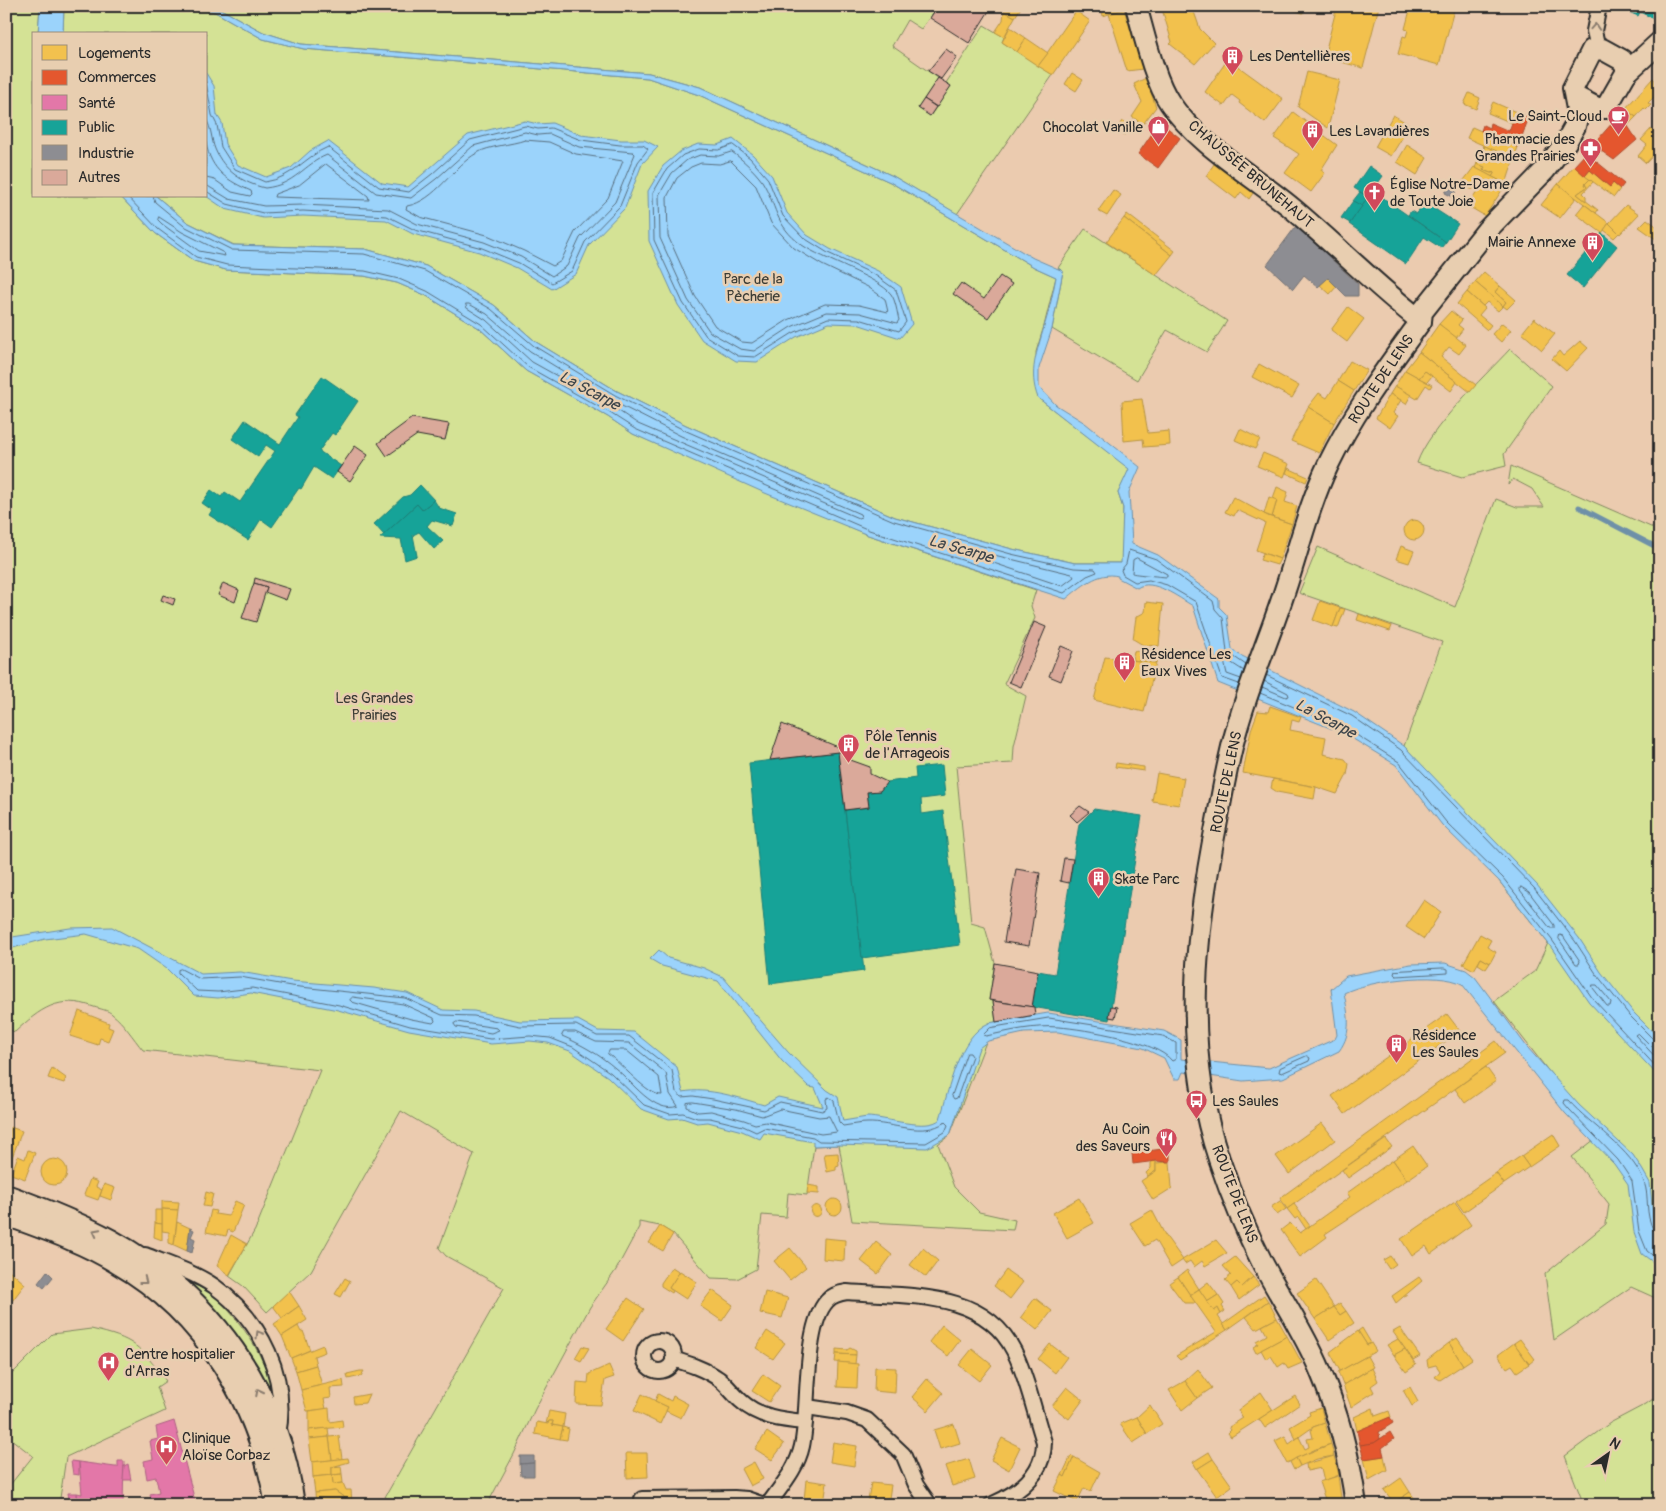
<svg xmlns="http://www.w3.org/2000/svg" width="1666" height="1511" font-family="Pangolin,sans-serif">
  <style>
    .green { fill: #d4e295; stroke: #808660 }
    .water { fill: #9bd3fb; stroke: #6e90a8 }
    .homes { fill: #f2c14e; stroke: #b69444 }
    .shops { fill: #e4572e; stroke: #ac4a2d }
    .health { fill: #e377a8; stroke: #ac6082 }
    .public { fill: #17a398; stroke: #1d7f77 }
    .industry { fill: #8d8d92; stroke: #707073 }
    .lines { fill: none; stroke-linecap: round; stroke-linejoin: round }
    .shore { stroke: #586e7e; stroke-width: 1 }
    .stream { stroke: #6e90a8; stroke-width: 5 }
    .building { fill: #daa99a; stroke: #2b2b2b }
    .street-casing { stroke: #2b2b2b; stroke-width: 18 }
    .secondary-casing { stroke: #2b2b2b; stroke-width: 24 }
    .street { stroke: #e8ceb0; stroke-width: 14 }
    .secondary { stroke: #e8ceb0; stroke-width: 20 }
    .oneway { stroke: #8a7c6e }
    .labels { text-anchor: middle; stroke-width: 5; stroke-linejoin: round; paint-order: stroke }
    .poi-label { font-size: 15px; fill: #2b2b2b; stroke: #e8ceb0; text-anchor: start }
    .street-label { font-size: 15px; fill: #2b2b2b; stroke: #e8ceb0 }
    .park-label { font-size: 15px; fill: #3c3d36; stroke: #e8ceb0 }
    .water-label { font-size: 16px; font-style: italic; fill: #3c444a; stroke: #e8ceb0 }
  </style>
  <rect width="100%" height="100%" fill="#ebcbaf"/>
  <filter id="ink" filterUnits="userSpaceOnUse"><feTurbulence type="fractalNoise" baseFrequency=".02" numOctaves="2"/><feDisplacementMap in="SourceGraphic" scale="10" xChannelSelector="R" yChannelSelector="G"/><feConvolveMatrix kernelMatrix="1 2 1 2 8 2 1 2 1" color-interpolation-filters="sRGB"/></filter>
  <g filter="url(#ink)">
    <g class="green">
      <path d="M6,6H40L38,34H34V196H120L155,233L194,261L226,270L364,276L397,283L425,295L479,328L526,371L608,417L633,434L868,535L1036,590L1031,606L1035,618L1004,684L1026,696L1014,746L1013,763L956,766L971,923L985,927L995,963L989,1000L993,1001L996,1022L989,1023L991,1029L950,1135L938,1144L954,1187L979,1212L1015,1220L1013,1230L852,1221L839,1145L814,1146L807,1195L788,1193L786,1217L762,1215L756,1269L737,1279L711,1278L673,1234L660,1226L639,1222V1227L616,1270L590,1307L535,1409L514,1454L487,1505H396L385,1497L504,1288L446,1256L439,1248L474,1154L401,1111L311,1271L267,1312L243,1286L229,1276L255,1230L320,1070L143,1050C133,1038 124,1023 112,1014C108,1010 100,1009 94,1007C59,994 40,1009 15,1032L6,1029Z"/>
      <polygon points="64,6 188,6 215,12 263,39 304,49 648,78 699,95 890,182 1034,267 1056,277 1044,326 1036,352 1038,398 1130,469 1118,493 1123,508 1122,563 1075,563 1012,549 895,517 686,425 617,391 536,342 494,305 426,266 365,249 234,245 187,222 156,196 206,196 206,34 63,34"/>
      <polygon points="215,6 938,6 921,29 907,20 892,46 938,78 918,108 930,116 951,86 946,83 984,25 1004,37 1002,42 1053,75 957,214 893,176 700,87 649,73 301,44 263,32"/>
      <polygon points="1085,229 1227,321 1207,352 1167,330 1137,380 1052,329 1063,271 1058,268"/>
      <path d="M1510,349L1552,386L1504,454L1506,466L1462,477L1417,463C1429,428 1483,378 1510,349Z"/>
      <polygon points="1511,466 1660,531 1660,1300 1631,1287 1554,1340 1545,1274 1606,1224 1609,1204 1572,1157 1599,1136 1494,1001 1535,971 1548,943 1499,881 1430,774 1404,746 1442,642 1299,593 1318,547 1455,607 1496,499 1517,507 1544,507 1532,489 1513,479 1508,485"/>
      <path d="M189,1284C213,1286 241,1324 253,1343C261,1356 267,1372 273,1386L269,1390L246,1349L209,1303Z"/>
      <path d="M91,1329C135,1339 139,1345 166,1381L157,1387L165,1411L66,1457L59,1505H6V1490L33,1456L6,1435V1380L52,1334Z"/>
      <polygon points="1660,1394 1659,1505 1584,1505 1565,1456 1610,1423 1646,1404"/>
    </g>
    <g class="water">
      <polygon points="40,6 64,6 63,34 38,34"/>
      <path d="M188,6H215L263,32L301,44L649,73L700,87L893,176L1033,258L1063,271L1052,329L1039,368V387L1056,405L1085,423L1140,467L1129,492L1132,544L1158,555L1219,599V607L1227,615L1232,649L1238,654L1354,712L1404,746L1537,885L1579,938L1601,972L1634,1013L1660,1039V1078L1589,1002L1548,943L1499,881L1442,825L1396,765L1345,734L1218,683L1193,606C1179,598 1152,577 1137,588L1118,578V576C1098,571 1081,587 1066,599L868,535L765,493L633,434L608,417L526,371L479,328L425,295L397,283L364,276L226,270L194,261L155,233L120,196H156L187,222L233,245L365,249L426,266L494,305L536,342L617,391L686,425L895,517L1012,549L1075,563H1121L1123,508L1118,493L1129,469L1038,398C1028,372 1037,352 1044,327C1049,311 1053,293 1056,277L1034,267L890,182L699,95L648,78L304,49L263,39L215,12Z"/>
      <polygon points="206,73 214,86 217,115 222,123 225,144 238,165 266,177 291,168 310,151 328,141 382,183 408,187 468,135 525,121 538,124 552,123 581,135 621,140 644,140 658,147 642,164 625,208 589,245 576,274 552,289 517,268 479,252 413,234 386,220 303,216 263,218 225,209 206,196"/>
      <polygon points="733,139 753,155 772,176 787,213 807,235 830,249 878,271 901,287 912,324 900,338 857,324 829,323 796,337 757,362 736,361 702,340 678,305 649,241 648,191 663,166 681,151 698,144 717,145"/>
      <path d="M112,927L201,974L240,972L292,981L374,988L407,993L443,1010L474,1011L520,1021L578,1020L598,1031L634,1032L677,1067L683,1092C708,1087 740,1098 764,1105L778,1097L823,1107L815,1088L809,1087L782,1061L718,981L662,966L650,959L659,950L668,958L704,968L723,977L788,1052L827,1090L838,1097L843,1121C851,1120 859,1118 867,1117C884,1117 928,1132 940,1119C949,1090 958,1036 989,1023L1048,1013L1164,1031L1181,1040V1059L1269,1068L1335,1039L1337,1035L1331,989L1346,976L1411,964L1445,963L1466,970L1475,977L1527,1047L1579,1105L1633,1155L1642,1169L1650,1183L1653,1217L1660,1233V1267L1642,1254L1634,1232L1628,1184L1614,1164L1565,1113L1462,984C1439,971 1367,981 1344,993C1348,1014 1353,1032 1339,1051L1283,1078L1243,1081L1183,1072L1180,1079H1174L1164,1058L1143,1048L1058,1032L1024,1033L988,1041L979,1048L950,1135L927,1148L839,1145L813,1146V1142L764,1133L760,1139L742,1131L708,1122L697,1123L682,1118L669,1119L641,1109L608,1077L570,1051L548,1043L530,1041L491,1044L409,1030L338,1010L251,993L218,998L194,996L167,969L138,949L86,934L45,939L6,950V938L70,928Z"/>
    </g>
    <g class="homes">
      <polygon points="1007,6 1022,6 1015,17 1004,11"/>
      <polygon points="1105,6 1123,6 1124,9 1103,16 1102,12 1107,10"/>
      <polygon points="1161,6 1192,6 1200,29 1214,43 1195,64 1170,44 1172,42"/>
      <polygon points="1280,6 1305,6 1303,13"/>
      <polygon points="1337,6 1379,6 1363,68 1324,57"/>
      <polygon points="1411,6 1455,6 1439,65 1398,54 1403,36 1406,37 1408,30 1405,29"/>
      <polygon points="1124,9 1143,69 1127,71 1109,14"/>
      <polygon points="1004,11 1015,17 1004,37 995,32 1003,20"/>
      <polygon points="1076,11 1090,21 1053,75 1038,66"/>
      <polygon points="1010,27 1026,38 1017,52 1002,42"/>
      <polygon points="1026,38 1048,53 1038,66 1017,52"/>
      <polygon points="1228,59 1283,99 1265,123 1239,103 1240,101 1232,95 1224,106 1205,92"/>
      <polygon points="1307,72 1340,80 1328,128 1298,107"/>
      <polygon points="1072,73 1083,80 1076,91 1065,84"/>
      <polygon points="1146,78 1156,107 1143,124 1132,117 1142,102 1134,84"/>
      <polygon points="1653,78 1660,86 1660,105 1654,97 1648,103 1651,105 1646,110 1644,108 1636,117 1625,109"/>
      <polygon points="1469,93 1480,98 1476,109 1464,104"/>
      <polygon points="1493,102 1516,112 1512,123 1488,113"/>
      <polygon points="1625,109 1636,117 1627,126 1620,114"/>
      <polygon points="1293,112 1337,145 1321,170 1325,173 1311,192 1285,173 1299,154 1274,138"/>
      <polygon points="1393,115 1410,125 1391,156 1375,147"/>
      <polygon points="1122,121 1130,127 1125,135 1116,130"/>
      <polygon points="1472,127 1518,147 1514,159 1467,138"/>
      <polygon points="1651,129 1660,136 1660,148 1646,163 1638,156 1647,145 1641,140"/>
      <polygon points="1407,145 1427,158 1417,175 1397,162"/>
      <polygon points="1484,146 1477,164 1485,167 1483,170 1491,173 1495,172 1492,177 1475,168"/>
      <polygon points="1485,146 1514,159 1506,184 1492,177 1495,172 1491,173 1483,170 1485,167 1477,164"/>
      <polygon points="1214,164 1253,193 1249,199 1241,192 1236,199 1206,176"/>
      <polygon points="1574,166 1590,179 1585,184 1587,187 1577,194 1598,210 1596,213 1558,184"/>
      <polygon points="1474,167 1506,184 1485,216 1468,206 1478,189 1470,189 1461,184"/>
      <polygon points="1590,170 1610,187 1613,183 1620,189 1614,197 1585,176"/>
      <polygon points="1590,179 1593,182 1583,193 1586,196 1586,201 1577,194 1587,187 1585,184"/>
      <polygon points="1558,184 1576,198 1560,218 1541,205"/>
      <polygon points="1113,190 1121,195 1107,216 1098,211"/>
      <polygon points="1584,204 1609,223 1602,233 1576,214"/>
      <polygon points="1626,205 1639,214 1620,234 1609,223"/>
      <polygon points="1127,214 1175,251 1172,255 1124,218"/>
      <polygon points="1124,218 1172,255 1156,275 1106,242"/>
      <polygon points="1647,219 1660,229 1660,242 1639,227"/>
      <polygon points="1609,223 1619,233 1614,238 1604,230"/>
      <polygon points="1484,272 1500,286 1495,292 1506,302 1503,306 1475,282"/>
      <polygon points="1328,278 1337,286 1330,294 1320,285"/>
      <polygon points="1475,282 1503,306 1498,311 1487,302 1483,306 1467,292"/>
      <polygon points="1500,286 1516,300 1507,309 1503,306 1506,302 1495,292"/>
      <polygon points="1467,292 1485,308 1479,315 1491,325 1487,330 1457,304"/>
      <polygon points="1348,307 1364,319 1347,342 1331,330"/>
      <polygon points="1451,311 1462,320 1458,325 1463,329 1456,338 1439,324"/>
      <polygon points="1534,318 1555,334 1542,350 1522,333"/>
      <polygon points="1502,323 1511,330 1501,342 1492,334"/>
      <polygon points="1439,324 1466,345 1459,354 1449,347 1441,357 1476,385 1470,392 1419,352"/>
      <polygon points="1580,341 1588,348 1566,371 1552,359 1559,351 1563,356"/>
      <polygon points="1419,352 1457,382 1451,391 1425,371 1419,378 1405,370"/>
      <polygon points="1350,361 1367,370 1354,391 1338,381"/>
      <polygon points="1259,364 1299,386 1292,398 1252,377"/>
      <polygon points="1405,370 1432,385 1430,388 1426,385 1417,399 1395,386"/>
      <polygon points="1425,371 1432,376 1427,382 1419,378"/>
      <polygon points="1338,381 1354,391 1334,423 1308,407 1319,393 1327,398"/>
      <polygon points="1395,386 1411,395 1406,404 1390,394"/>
      <polygon points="1390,394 1401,400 1393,413 1398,416 1390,428 1376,418"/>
      <polygon points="1142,399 1148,433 1169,431 1170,445 1144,447 1143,439 1124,441 1122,401"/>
      <polygon points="1308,407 1334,423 1319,453 1291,441"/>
      <polygon points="1240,429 1260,439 1255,449 1235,440"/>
      <polygon points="1263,453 1289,464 1284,477 1257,466"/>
      <polygon points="1288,468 1308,477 1306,482 1286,473"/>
      <polygon points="1277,487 1288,492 1285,502 1297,506 1292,524 1272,517 1277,500 1273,498"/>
      <polygon points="1233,497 1268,516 1292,524 1280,559 1256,550 1265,523 1237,510 1234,516 1225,512"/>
      <polygon points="1269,497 1277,500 1272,517 1264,514"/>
      <circle cx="1414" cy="530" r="10"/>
      <polygon points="1401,546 1414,551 1409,563 1396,559"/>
      <polygon points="1263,553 1280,559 1277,565 1260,560"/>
      <polygon points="1320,601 1340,608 1333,627 1313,620"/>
      <polygon points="1146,602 1163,604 1159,646 1143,645 1133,639 1136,617 1145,612"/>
      <polygon points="1340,608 1345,609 1338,628 1333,627"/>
      <polygon points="1359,614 1392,626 1390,631 1357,620"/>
      <polygon points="1134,651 1158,654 1156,663 1132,660"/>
      <polygon points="1105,657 1156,663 1144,712 1094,700"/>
      <polygon points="1270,706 1301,717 1299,722 1292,720 1290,730 1326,737 1323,754 1345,759 1349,764 1347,775 1337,794 1316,787 1243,773 1251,730 1258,711 1268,712"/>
      <polygon points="1116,763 1144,767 1144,771 1115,767"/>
      <polygon points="1157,773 1184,778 1179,805 1152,801"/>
      <polygon points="1273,779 1316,787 1314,799 1277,792 1271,788"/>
      <polygon points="1424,900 1441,912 1424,939 1406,927"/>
      <polygon points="1480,934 1491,940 1487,947 1496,952 1490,963 1481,958 1474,970 1463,964"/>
      <polygon points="1481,958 1490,963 1486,969 1478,964"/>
      <polygon points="79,1011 109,1023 108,1027 113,1029 108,1041 100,1038 98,1045 70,1036"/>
      <polygon points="1447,1014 1460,1031 1345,1114 1332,1096"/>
      <polygon points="1496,1041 1505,1053 1287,1209 1280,1198"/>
      <polygon points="1486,1067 1496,1081 1465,1103 1455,1089"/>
      <polygon points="52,1068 66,1078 64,1083 48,1078"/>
      <polygon points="1322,1123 1335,1140 1289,1174 1276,1156"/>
      <polygon points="10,1127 22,1131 11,1160 6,1159 6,1131 9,1132"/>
      <polygon points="1553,1134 1560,1146 1529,1167 1521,1156"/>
      <polygon points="1386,1139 1392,1147 1348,1178 1342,1170"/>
      <polygon points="1413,1146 1427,1166 1407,1180 1393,1160"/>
      <polygon points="28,1150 35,1153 25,1179 11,1174 18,1156 25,1159"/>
      <polygon points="838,1153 839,1165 836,1166 836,1170 827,1172 824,1154"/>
      <polygon points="1521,1156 1529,1167 1504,1184 1496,1173"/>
      <circle cx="54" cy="1172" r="13"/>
      <polygon points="1393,1160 1407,1180 1325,1234 1327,1237 1300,1257 1281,1230 1290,1223 1300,1233 1350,1197 1347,1193"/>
      <polygon points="1156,1161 1156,1171 1148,1176 1146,1173 1151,1168 1151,1162"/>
      <polygon points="1170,1162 1172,1188 1153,1200 1141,1181 1156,1171 1156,1163"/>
      <polygon points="1496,1173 1504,1184 1464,1212 1456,1201"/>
      <polygon points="90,1179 98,1182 96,1187 102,1190 98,1200 84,1195"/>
      <polygon points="104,1184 115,1188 111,1200 100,1196"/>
      <polygon points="808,1185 819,1187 819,1194 807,1193"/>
      <polygon points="206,1192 213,1194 210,1207 203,1206"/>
      <polygon points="1079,1198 1094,1223 1067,1238 1053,1213"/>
      <circle cx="834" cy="1207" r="8"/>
      <polygon points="162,1201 179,1202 178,1210 162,1209"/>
      <polygon points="235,1201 244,1205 233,1232 228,1230 226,1236 206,1232 211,1210 216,1211 215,1214 228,1216"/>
      <polygon points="1280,1201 1286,1209 1277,1215 1271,1207"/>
      <polygon points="1455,1202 1471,1225 1431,1254 1426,1246 1412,1256 1401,1239"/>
      <polygon points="1294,1204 1310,1226 1306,1229 1298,1217 1295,1219 1287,1209"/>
      <circle cx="816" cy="1211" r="5.5"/>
      <polygon points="162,1209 178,1210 174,1245 169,1243 169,1232 162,1231"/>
      <polygon points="155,1210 162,1210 162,1224 155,1223"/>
      <polygon points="1152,1210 1165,1235 1183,1260 1171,1268 1155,1240 1145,1246 1130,1223"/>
      <polygon points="177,1222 190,1228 187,1251 174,1245"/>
      <polygon points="155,1223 162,1224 162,1240 154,1237"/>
      <polygon points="660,1226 673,1234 663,1251 649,1243"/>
      <polygon points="231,1235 247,1244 229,1275 217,1266"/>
      <polygon points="824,1238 845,1240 844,1261 823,1259"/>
      <polygon points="1216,1240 1227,1253 1205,1266 1202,1261 1194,1267 1190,1261 1185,1264 1182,1260"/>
      <polygon points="876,1242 892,1255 878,1274 861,1261"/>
      <polygon points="790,1248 806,1267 790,1280 774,1261"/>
      <polygon points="923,1248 938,1261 926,1277 910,1265"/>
      <polygon points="1390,1256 1396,1264 1389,1269 1383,1260"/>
      <polygon points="1235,1257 1253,1277 1242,1287 1237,1282 1231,1287 1225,1280 1231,1275 1223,1266"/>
      <polygon points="6,1263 10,1266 8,1269 25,1284 12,1301 6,1296"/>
      <polygon points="672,1267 680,1272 669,1288 673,1291 672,1293 661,1286 661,1283"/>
      <polygon points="1006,1270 1023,1282 1010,1299 994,1286"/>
      <polygon points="1187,1270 1199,1289 1190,1295 1178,1277"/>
      <polygon points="680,1271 697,1282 686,1299 669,1288"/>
      <polygon points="1178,1277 1190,1295 1196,1303 1184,1303 1169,1283"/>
      <polygon points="1253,1277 1259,1285 1239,1300 1231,1287 1237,1282 1242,1287"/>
      <polygon points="1419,1277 1422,1281 1396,1303 1392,1296"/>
      <polygon points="345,1278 350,1281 341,1297 335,1294"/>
      <polygon points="1316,1280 1334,1307 1315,1319 1297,1293"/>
      <polygon points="1208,1282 1218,1295 1207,1302 1199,1289"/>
      <polygon points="1199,1289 1214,1311 1218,1308 1221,1314 1218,1316 1227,1330 1180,1360 1176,1356 1216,1332 1190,1295"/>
      <polygon points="712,1290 733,1305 722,1321 700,1306"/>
      <polygon points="289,1291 299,1306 282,1318 273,1306"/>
      <polygon points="765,1292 788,1298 782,1318 760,1313"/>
      <polygon points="1218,1295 1224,1304 1222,1306 1225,1311 1221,1314 1218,1308 1214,1311 1207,1302"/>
      <polygon points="1264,1295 1268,1301 1227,1330 1223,1324"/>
      <polygon points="628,1298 644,1309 623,1341 606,1329"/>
      <polygon points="1035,1298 1052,1311 1037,1330 1021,1317"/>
      <polygon points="1268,1301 1277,1318 1256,1329 1246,1317"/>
      <polygon points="1340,1303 1346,1311 1340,1315 1334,1307"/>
      <polygon points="299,1306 307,1320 282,1336 274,1324"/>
      <polygon points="1334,1307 1340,1315 1346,1311 1354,1323 1329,1340 1315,1319"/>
      <polygon points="1277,1318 1287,1336 1256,1353 1253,1347 1258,1344 1256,1341 1267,1335 1262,1326"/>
      <polygon points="942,1325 960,1340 948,1356 929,1342"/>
      <polygon points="298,1326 301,1332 303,1331 310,1350 291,1358 282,1336"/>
      <polygon points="1362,1328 1371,1343 1367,1345 1358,1331"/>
      <polygon points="1400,1328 1420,1356 1413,1360 1393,1332"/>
      <polygon points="767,1331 785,1343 773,1359 756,1348"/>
      <polygon points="1358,1331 1367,1345 1371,1343 1376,1351 1340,1371 1330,1352"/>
      <polygon points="1287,1336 1302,1363 1288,1369 1284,1363 1278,1367 1271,1356 1266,1359 1261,1350"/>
      <polygon points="1457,1338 1472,1359 1463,1365 1449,1343"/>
      <polygon points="1398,1339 1405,1349 1394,1355 1387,1345"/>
      <polygon points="1520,1339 1535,1359 1529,1364 1514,1343"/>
      <polygon points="1449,1343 1463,1365 1440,1380 1435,1377 1440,1371 1436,1365 1428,1367 1427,1360"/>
      <polygon points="1514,1343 1529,1364 1517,1372 1512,1365 1507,1368 1498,1355"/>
      <polygon points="1050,1344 1067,1357 1055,1373 1038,1359"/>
      <polygon points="323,1345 325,1352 314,1356 316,1365 296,1371 291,1358"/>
      <polygon points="582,1346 589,1348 581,1361 575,1358"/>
      <polygon points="850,1348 856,1351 856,1355 836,1354 836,1349 847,1350"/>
      <polygon points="972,1349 992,1365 979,1381 959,1365"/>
      <polygon points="1405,1349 1416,1365 1406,1372 1394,1355"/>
      <polygon points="836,1354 856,1355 855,1364 835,1362"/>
      <polygon points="1367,1356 1373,1367 1343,1385 1338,1372"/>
      <polygon points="838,1362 858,1364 857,1388 837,1387"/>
      <polygon points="316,1365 322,1385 301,1390 296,1371"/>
      <polygon points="609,1365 614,1377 605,1380 601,1405 576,1404 577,1382 588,1383 589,1374"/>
      <polygon points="875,1367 896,1368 895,1393 874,1391"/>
      <polygon points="1372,1368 1378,1381 1371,1386 1374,1392 1351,1407 1343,1385"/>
      <polygon points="1198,1369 1212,1388 1197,1398 1185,1381"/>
      <polygon points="360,1371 364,1371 361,1376 348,1379 347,1374"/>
      <polygon points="763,1374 780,1386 769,1402 752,1391"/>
      <polygon points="927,1379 943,1393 928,1411 912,1397"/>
      <polygon points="343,1380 344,1387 330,1388 331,1398 324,1399 326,1409 307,1411 301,1390"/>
      <polygon points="1185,1381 1197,1398 1182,1410 1169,1390"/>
      <polygon points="1067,1387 1083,1400 1069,1419 1052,1406"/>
      <polygon points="1410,1387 1418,1402 1412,1406 1403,1390"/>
      <polygon points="1261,1392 1273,1410 1231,1437 1228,1433 1231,1430 1229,1427 1243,1418 1238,1410"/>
      <polygon points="369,1394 365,1403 354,1404 353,1397"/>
      <polygon points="642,1394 668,1407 660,1424 634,1411"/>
      <polygon points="658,1394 671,1401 673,1396 688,1404 681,1418 666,1411 668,1407 655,1401"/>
      <polygon points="1295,1396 1300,1404 1265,1428 1259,1419"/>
      <polygon points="1150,1405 1162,1424 1147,1434 1137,1417"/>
      <polygon points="329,1408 330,1422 342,1420 343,1427 309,1430 309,1411"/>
      <polygon points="1321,1408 1325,1423 1313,1427 1296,1439 1290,1427 1310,1415 1309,1412"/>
      <polygon points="1373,1408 1375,1416 1389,1411 1391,1417 1357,1431 1354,1417"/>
      <polygon points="549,1411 565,1414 563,1427 552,1425 553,1421 549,1421 546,1424"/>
      <polygon points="1137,1417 1147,1434 1133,1443 1120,1424"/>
      <polygon points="549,1421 553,1421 552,1425 563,1427 560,1439 535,1434 537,1422 548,1424"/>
      <polygon points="1325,1423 1331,1444 1316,1449 1287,1463 1275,1441 1285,1436 1289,1444 1299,1437 1305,1449 1309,1447 1307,1439 1313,1438 1311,1430 1313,1427"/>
      <polygon points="954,1424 960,1443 940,1449 934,1430"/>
      <polygon points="563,1427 569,1429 567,1440 560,1439"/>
      <polygon points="328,1428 329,1437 309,1439 309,1430"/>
      <polygon points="767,1432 784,1444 772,1460 755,1449"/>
      <polygon points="339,1436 342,1459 332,1460 329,1437"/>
      <polygon points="329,1437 332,1460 312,1462 309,1439"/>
      <polygon points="1002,1438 1020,1447 1009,1470 991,1460"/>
      <polygon points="833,1442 857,1446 854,1466 830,1462"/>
      <polygon points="1331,1444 1334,1456 1317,1459 1300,1466 1296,1458"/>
      <polygon points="1209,1452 1213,1459 1197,1469 1193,1462"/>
      <polygon points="626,1453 647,1453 648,1477 627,1478"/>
      <polygon points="1071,1456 1074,1457 1065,1477 1062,1475"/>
      <polygon points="1334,1456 1339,1475 1324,1481 1321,1468 1307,1471 1306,1464"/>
      <polygon points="1384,1456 1387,1470 1369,1480 1364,1459"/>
      <polygon points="1074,1457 1100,1472 1091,1491 1084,1488 1077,1502 1054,1491 1062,1475 1065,1477"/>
      <polygon points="348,1458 349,1462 332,1467 332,1475 313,1477 312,1462"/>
      <polygon points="1296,1458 1300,1466 1294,1470 1290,1462"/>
      <polygon points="969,1459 975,1479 952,1486 945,1466"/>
      <polygon points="1213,1459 1232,1486 1217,1497 1197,1469"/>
      <polygon points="754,1462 763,1479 750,1486 741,1469"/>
      <polygon points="341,1466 342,1474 332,1475 332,1467"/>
      <polygon points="342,1474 343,1483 333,1484 332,1475"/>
      <polygon points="332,1475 333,1484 343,1483 346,1490 351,1490 352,1503 335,1491 315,1493 313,1477"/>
      <polygon points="1338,1476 1342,1505 1327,1505 1319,1482"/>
      <polygon points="1401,1478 1410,1492 1394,1503 1384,1490"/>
      <polygon points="806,1480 827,1483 824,1503 804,1500"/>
      <polygon points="871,1483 891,1485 888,1505 867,1505"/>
      <polygon points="335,1491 352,1503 355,1505 316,1505 315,1493"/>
      <polygon points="1410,1492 1419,1505 1395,1505 1394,1503"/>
    </g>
    <g class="shops">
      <polygon points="1516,112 1529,117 1518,147 1481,131 1483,125 1489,128 1490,123 1509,131"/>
      <polygon points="1620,114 1637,140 1614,160 1593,145"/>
      <polygon points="1160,122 1180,138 1158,168 1138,154"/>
      <polygon points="1586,153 1624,184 1620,189 1613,183 1610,187 1590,170 1585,176 1574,166"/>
      <polygon points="1170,1148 1170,1162 1156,1161 1133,1164 1132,1153"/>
      <polygon points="1390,1417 1393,1423 1379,1432 1380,1439 1374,1443 1360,1445 1357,1431"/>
      <polygon points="1390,1432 1394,1439 1382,1448 1384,1456 1364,1459 1360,1445 1374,1443"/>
    </g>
    <g class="health">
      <polygon points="174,1421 196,1505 152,1505 150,1494 159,1492 156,1477 147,1479 144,1461 153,1459 150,1441 158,1439 156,1427"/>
      <polygon points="71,1461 79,1462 79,1475 73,1474"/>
      <polygon points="118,1461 124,1461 123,1505 77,1505 77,1493 82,1494 79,1462 115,1467 118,1467"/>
      <polygon points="128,1464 131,1480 123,1480 124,1466"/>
      <polygon points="68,1493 77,1493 77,1505 70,1505"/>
    </g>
    <g class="public">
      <polygon points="1628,6 1660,6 1660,19 1659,21 1640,12 1638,16 1629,12 1631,8"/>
      <polygon points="1369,166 1383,176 1368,197 1354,188"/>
      <polygon points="1373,191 1446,242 1441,248 1424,237 1406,264 1349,224"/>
      <polygon points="1360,192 1368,197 1362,206 1353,201"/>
      <polygon points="1353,201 1362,206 1350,223 1341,218"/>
      <polygon points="1424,202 1458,224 1446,242 1408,215 1411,211 1416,214"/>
      <polygon points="1602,233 1617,246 1583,288 1567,275"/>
      <polygon points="322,376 358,401 335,435 332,433 319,451 341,466 332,479 314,467 301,489 299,488 272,527 261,519 248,540 209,515 212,510 202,503 211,490 221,497 225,492 240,502 275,451 266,445 258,457 232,439 245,420 280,444 298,417 295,415"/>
      <polygon points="420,485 434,500 422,510 417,504 384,535 374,524 403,497 410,495"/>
      <polygon points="434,500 439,508 457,514 453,526 432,520 427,526 443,541 434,549 419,532 413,535 417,556 405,560 401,539 380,538 417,504 422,510"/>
      <polygon points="838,752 864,971 770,984 749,763"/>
      <polygon points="942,765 945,796 921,799 922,814 943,811 960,945 862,958 845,810 869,807 867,792 880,791 887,782 916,778 915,768"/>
      <polygon points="1094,809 1142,816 1109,1020 1032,1007 1038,971 1055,974 1079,824"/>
    </g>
    <g class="industry">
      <polygon points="1452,181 1459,185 1453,197 1445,193"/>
      <polygon points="1296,226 1358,284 1358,296 1346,296 1328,278 1318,287 1304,275 1293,289 1267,265"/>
      <polygon points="190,1228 194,1230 191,1237 195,1239 192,1253 187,1251"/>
      <polygon points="47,1271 53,1277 44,1288 38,1283"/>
      <polygon points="520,1456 534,1456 534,1463 520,1464"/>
      <polygon points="534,1463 534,1476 521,1476 520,1464"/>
    </g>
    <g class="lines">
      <g class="shore">
        <path d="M206,82L212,115L217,125L221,147L235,169L265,182C293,178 304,157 328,147L379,187L409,192L432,174L470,140L525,126L538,129L551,128L581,140L620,145H643L648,149L638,162L620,206L585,242L572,271L552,283L519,263L482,248L415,230L387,216L303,211L263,213L227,204L206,191"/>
        <path d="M206,119C212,129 211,139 215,149C224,171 243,183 265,188C295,185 304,164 327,155L376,193L411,198L436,179L473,146L525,132L538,135L550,134L579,147L633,152L635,154L615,202L580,238L567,266L552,276L521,257L484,242L417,224L388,209L303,205L264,206L229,199L206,185"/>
        <path d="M525,140L549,142L576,154L623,161L608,198L575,232L561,261L553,266L524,251L487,235L420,217L406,209L407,206C436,201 453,166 477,153C488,146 511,145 525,140Z"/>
        <path d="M206,143C211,171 228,181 251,191L252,194L250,196L232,192L215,180L206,178"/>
        <polygon points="733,145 750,158 768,179 783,216 804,238 828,253 875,275 896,290 906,322 899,331 859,319 828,318 793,333 755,357 738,356 706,336 683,303 654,240 653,193 667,169 683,155 699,149 718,150"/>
        <path d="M732,152C743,160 754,170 762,181C777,205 774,225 802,245C822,259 879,278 891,294C896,301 897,313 899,320L897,323L860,313L827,312L791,327L754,351L740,349L710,332L688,300L660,238L659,195L672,173L687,160L700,155L718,156Z"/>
        <polygon points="731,161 756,186 771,223 794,248 822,265 868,287 885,299 888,312 859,305 825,304 788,320 752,343 742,342 715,326 695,296 668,236 667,197 677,178 691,167 701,163 719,164"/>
        <polygon points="326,164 368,196 369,200 274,197 275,194 299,185"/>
        <polyline points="127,196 158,229 196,257 227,265 365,271 399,279 427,291 481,324 528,367 610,413 635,429 869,530 1064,593 1087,576 1097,572 1095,569 1074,568 1011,554 894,521 684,430 615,395 534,346 491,309 425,271 364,254 232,250 184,226 155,202 153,196"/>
        <polygon points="159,217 182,232 224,253 225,256 199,251 162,224 158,220"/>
        <polygon points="466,304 469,304 487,314 530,351 612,401 681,436 860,514 861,517 858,518 638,424 613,407 532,362 486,320 467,308"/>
        <polygon points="953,545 1072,574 1074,577 1062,586 952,549 950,547"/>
        <path d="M1137,558L1167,574V577C1165,577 1133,574 1132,573L1133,560Z"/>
        <polyline points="1266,675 1352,716 1401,750 1534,888 1575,941 1597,975 1630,1016 1654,1040 1660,1042"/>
        <polyline points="1241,679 1227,674 1224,661 1227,660 1244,671"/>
        <polyline points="1239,684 1222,678 1196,602 1167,585 1149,580 1135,582 1123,575 1121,570 1126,564 1129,550 1156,559 1213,601 1215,609 1223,618 1227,652 1246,665"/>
        <polyline points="1262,687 1286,697 1289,696 1288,693 1264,681"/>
        <polyline points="1260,693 1347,729 1399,762 1446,822 1503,878 1552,940 1593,999 1660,1071"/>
        <polygon points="1521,887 1529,892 1554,925 1554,928 1550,928 1520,890"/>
        <polygon points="1560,935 1563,936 1580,961 1579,964 1576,964 1559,939"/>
        <polygon points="1444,968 1448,969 1448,973 1396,976 1394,974 1395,971"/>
        <path d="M181,969L200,979L240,977L291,986L405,998L442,1015L474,1016L520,1026L576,1025L597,1036H629L672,1070L676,1092L682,1097L693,1096L713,1099L764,1110L780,1102L822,1111L827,1108L826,1099L829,1097L834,1101L839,1122L843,1126C851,1125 859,1123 867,1123C892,1122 923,1138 945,1122L948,1125L945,1132L926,1143L819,1141L813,1137L764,1128L756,1132L743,1126L710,1118H697L683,1113L670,1114L644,1105L611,1073L573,1047L550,1038L530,1036L490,1039L410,1026L339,1005L252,988L218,992L197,991L178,973V970Z"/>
        <polygon points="1593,985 1597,985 1611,1002 1610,1006 1607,1006 1593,988"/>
        <polygon points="353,997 403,1004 434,1018 435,1021 433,1023 411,1019 352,1002 350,1000"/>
        <path d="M1049,1018L1163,1036L1176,1043V1059L1172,1061C1157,1041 1085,1029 1059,1027C1034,1025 1010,1031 986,1036L983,1035L990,1028Z"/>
        <polygon points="457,1022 497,1028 499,1030 491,1033 456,1027 454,1024"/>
        <path d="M564,1032H575L596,1042L629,1043L666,1073L670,1094L678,1106C654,1115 632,1081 615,1068C600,1055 581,1044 562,1036Z"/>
        <polyline points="1660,1048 1651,1046 1638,1033 1635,1035 1660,1062"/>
        <path d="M610,1050H626L659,1077L662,1095C648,1096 621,1063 608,1054Z"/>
        <polygon points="967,1053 970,1053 972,1056 957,1098 954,1099 952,1096"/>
        <polygon points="1307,1056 1310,1058 1309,1061 1282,1073 1279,1072 1280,1068"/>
        <polygon points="693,1102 736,1109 762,1116 780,1109 819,1117 829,1116 837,1132 821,1134 766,1122 755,1124 744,1120 711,1111 698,1112 687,1107 687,1103"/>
        <path d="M1660,1234L1654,1231C1644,1213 1650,1198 1644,1182C1631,1148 1592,1127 1568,1100H1565L1564,1103L1569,1109L1618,1160L1632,1181L1639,1231L1647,1251L1660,1261"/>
      </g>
      <polyline class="stream" points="1579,507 1660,549"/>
    </g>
    <g class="building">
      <polygon points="938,6 992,6 969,43 930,18"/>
      <polygon points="946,49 957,57 941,79 928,71"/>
      <polygon points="938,78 951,86 937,107 924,99"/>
      <polygon points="924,99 936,107 930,116 918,108"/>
      <polygon points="1000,276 1012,284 988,318 953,294 961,283 984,299"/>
      <polygon points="412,418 449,424 445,440 417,435 387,456 378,443"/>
      <polygon points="355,446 368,455 350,481 337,472"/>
      <polygon points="255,578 290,589 286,600 265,592 267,587 254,583"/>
      <polygon points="223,583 239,590 235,602 218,595"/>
      <polygon points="254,583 267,587 256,622 242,618"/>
      <polygon points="163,595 175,599 173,605 161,600"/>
      <polygon points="1034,622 1046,627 1021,687 1009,682"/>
      <polygon points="1061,646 1073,651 1061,681 1049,676"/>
      <polygon points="782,724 843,749 845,758 870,767 870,774 887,782 880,791 867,792 869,807 845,810 838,752 770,760"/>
      <polygon points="1080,806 1089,812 1077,822 1070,815"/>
      <polygon points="1064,858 1073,859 1069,883 1060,881"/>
      <polygon points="1016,869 1040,873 1029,946 1004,942"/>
      <polygon points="995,963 1038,971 1032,1007 989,1000"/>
      <polygon points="993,1001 1034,1007 1035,1015 996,1022"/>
      <polygon points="1111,1006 1117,1007 1115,1018 1109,1017"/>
    </g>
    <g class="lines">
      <defs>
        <g id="street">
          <polyline points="1598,48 1594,31 1599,6"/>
          <path d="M145,1255C168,1264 193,1272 214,1286C262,1321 289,1377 278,1435"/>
          <circle cx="659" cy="1356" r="15"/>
          <path d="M673,1359C689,1364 705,1369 719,1379C727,1385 733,1394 741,1401C758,1417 782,1420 805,1422"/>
          <polyline points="807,1407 847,1413 867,1420 903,1454 916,1485 927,1501"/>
          <polyline points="642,1499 734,1498 747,1499 764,1505"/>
          <path d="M768,1505C781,1486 797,1469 802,1446C810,1409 803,1327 827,1301C832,1295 840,1293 847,1292C907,1297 983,1289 1014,1351C1028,1379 1034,1412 1044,1442C1044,1474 1019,1493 991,1505"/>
        </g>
        <g id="secondary">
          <path d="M1136,6C1144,33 1154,80 1170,103C1198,145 1254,176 1293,209C1336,245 1376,286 1421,321"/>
          <polyline points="1626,73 1660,42"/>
          <path d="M6,1195C42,1208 77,1222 111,1240C210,1294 280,1392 294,1505"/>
          <path d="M6,1215C44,1229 83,1242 117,1263C206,1314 259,1406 276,1505"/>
          <path d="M1356,1505C1350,1459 1338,1413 1320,1370C1305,1334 1282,1300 1263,1264C1246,1231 1231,1195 1219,1159C1182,1050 1195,931 1217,821C1223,790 1228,758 1237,728C1250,681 1270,637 1285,590C1299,548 1309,505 1328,465C1353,413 1387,368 1421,321L1422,312L1487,230L1545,170L1566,142L1575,126L1578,114L1573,88L1592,50L1602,49L1622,60L1626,66V73L1606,108H1597L1576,97"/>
        </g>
      </defs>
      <use href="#street" class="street-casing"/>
      <use href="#secondary" class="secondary-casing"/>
      <use href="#street" class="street"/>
      <use href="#secondary" class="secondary"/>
    </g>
    <defs><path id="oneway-chevron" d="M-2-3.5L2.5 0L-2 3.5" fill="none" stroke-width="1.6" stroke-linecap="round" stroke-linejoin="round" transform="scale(1.25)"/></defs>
    <g class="oneway">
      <use href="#oneway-chevron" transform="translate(1595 27) rotate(-86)"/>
      <use href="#oneway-chevron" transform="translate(96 1232) rotate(-153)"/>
      <use href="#oneway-chevron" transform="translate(144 1281) rotate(38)"/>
      <use href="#oneway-chevron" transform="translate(259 1334) rotate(-121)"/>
      <use href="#oneway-chevron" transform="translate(259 1392) rotate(-117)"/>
    </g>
  </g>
  <defs>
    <symbol id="building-pin" viewBox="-11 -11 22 30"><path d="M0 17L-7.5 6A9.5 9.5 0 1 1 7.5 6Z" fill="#d1495b" stroke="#e8ceb0"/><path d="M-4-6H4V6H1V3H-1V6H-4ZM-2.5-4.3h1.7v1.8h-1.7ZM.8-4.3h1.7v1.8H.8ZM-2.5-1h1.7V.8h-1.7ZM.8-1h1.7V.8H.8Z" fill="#fff"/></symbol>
    <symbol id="cafe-pin" viewBox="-11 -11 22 30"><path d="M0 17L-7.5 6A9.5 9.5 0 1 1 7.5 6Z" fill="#d1495b" stroke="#e8ceb0"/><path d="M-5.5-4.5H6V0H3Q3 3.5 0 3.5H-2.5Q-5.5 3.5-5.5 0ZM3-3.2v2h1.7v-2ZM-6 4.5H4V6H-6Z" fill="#fff"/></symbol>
    <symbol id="shop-pin" viewBox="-11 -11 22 30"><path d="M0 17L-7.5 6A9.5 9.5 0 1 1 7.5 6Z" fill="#d1495b" stroke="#e8ceb0"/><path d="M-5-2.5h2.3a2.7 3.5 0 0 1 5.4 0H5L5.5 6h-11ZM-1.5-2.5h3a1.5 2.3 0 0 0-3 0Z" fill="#fff"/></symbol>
    <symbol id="pharmacy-pin" viewBox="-11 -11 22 30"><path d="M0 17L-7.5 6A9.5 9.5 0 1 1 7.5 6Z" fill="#d1495b" stroke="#e8ceb0"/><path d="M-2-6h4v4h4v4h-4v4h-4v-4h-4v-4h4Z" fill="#fff"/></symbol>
    <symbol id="church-pin" viewBox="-11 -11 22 30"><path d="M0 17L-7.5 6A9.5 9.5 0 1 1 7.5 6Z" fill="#d1495b" stroke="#e8ceb0"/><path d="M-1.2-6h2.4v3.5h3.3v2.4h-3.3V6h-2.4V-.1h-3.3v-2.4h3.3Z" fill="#fff"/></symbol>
    <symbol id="bus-pin" viewBox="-11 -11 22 30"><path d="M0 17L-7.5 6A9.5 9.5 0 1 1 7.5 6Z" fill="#d1495b" stroke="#e8ceb0"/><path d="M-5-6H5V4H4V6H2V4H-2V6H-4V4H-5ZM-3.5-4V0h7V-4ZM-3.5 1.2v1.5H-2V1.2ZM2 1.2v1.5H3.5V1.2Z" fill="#fff"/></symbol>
    <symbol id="restaurant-pin" viewBox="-11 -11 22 30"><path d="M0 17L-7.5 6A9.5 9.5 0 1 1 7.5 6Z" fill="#d1495b" stroke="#e8ceb0"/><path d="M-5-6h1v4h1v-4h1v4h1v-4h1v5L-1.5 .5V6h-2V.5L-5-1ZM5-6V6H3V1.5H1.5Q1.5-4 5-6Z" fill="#fff"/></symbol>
    <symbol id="hospital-pin" viewBox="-11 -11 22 30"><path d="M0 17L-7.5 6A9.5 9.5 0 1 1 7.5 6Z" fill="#d1495b" stroke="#e8ceb0"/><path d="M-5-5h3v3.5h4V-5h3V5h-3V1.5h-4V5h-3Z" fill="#fff"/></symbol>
  </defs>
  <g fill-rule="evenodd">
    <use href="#building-pin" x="1220" y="44" width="25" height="34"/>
    <use href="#cafe-pin" x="1606" y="104" width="25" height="34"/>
    <use href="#shop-pin" x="1146" y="114" width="25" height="34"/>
    <use href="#building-pin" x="1300" y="118" width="25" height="34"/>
    <use href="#pharmacy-pin" x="1578" y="136" width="25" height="34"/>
    <use href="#church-pin" x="1362" y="180" width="25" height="34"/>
    <use href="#building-pin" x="1580" y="230" width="25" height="34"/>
    <use href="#building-pin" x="1112" y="650" width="25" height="34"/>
    <use href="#building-pin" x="836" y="732" width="25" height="34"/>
    <use href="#building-pin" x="1086" y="866" width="25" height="34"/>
    <use href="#building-pin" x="1384" y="1032" width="25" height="34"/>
    <use href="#bus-pin" x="1184" y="1088" width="25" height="34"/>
    <use href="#restaurant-pin" x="1154" y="1126" width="25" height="34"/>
    <use href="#hospital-pin" x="96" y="1350" width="25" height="34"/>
    <use href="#hospital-pin" x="154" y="1434" width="25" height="34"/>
  </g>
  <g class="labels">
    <g class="poi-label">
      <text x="1249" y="61">Les Dentellières</text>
      <text x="1602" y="121" text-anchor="end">Le Saint-Cloud</text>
      <text x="1143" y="132" text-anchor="end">Chocolat Vanille</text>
      <text x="1329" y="136">Les Lavandières</text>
      <text x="1575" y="144" text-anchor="end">Pharmacie des<tspan x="1575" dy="17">Grandes Prairies</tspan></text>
      <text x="1390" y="189">Église Notre-Dame<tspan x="1390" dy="17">de Toute Joie</tspan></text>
      <text x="1576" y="247" text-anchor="end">Mairie Annexe</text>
      <text x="1141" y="659">Résidence Les<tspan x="1141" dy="17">Eaux Vives</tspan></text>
      <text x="865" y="741">Pôle Tennis<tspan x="865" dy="17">de l'Arrageois</tspan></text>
      <text x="1114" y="884">Skate Parc</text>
      <text x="1412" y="1040">Résidence<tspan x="1412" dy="17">Les Saules</tspan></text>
      <text x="1212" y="1106">Les Saules</text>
      <text x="1150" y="1134" text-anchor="end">Au Coin<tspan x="1150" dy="17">des Saveurs</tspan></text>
      <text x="125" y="1359">Centre hospitalier<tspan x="125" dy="17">d'Arras</tspan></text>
      <text x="182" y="1443">Clinique<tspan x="182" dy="17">Aloïse Corbaz</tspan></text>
    </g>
    <g class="street-label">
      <text transform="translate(1251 174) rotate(40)" y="5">CHAUSSÉE BRUNEHAUT</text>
      <text transform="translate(1381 379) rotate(-56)" y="5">ROUTE DE LENS</text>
      <text transform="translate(1226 782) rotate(-78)" y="5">ROUTE DE LENS</text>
      <text transform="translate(1235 1194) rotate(69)" y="5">ROUTE DE LENS</text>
    </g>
    <g class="park-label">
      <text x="753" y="284">Parc de la<tspan x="753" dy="17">Pècherie</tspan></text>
      <text x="374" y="703">Les Grandes<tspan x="374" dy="17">Prairies</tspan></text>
    </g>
    <g class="water-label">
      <text transform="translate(590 390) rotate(28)" y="6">La Scarpe</text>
      <text transform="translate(961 548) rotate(16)" y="6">La Scarpe</text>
      <text transform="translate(1326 718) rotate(28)" y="6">La Scarpe</text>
    </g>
  </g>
  <rect width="1666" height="1511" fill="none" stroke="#e8ceb0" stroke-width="25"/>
  <rect x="12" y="12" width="1641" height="1486" fill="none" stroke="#2b2b2b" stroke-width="2" filter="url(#ink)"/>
  <rect x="32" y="32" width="175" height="165" fill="#e8ceb0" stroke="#9c8d7b"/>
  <rect x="42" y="45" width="25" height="15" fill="#f2c14e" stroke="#9c8d7b"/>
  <text x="78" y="58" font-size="15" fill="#2b2b2b">Logements</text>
  <rect x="42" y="70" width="25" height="15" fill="#e4572e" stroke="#9c8d7b"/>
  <text x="78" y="82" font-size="15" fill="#2b2b2b">Commerces</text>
  <rect x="42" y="95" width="25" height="15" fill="#e377a8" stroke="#9c8d7b"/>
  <text x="78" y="108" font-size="15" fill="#2b2b2b">Santé</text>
  <rect x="42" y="120" width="25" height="15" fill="#17a398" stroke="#9c8d7b"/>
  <text x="78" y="132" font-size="15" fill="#2b2b2b">Public</text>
  <rect x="42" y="145" width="25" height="15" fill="#8d8d92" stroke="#9c8d7b"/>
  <text x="78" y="158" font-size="15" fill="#2b2b2b">Industrie</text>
  <rect x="42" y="170" width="25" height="15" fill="#daa99a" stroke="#9c8d7b"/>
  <text x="78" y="182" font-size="15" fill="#2b2b2b">Autres</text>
  <g transform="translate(1608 1454) rotate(33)" stroke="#e8ceb0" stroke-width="4" paint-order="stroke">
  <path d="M0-4L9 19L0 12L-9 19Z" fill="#2b2b2b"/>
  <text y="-8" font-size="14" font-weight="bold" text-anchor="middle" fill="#2b2b2b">N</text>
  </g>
</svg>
